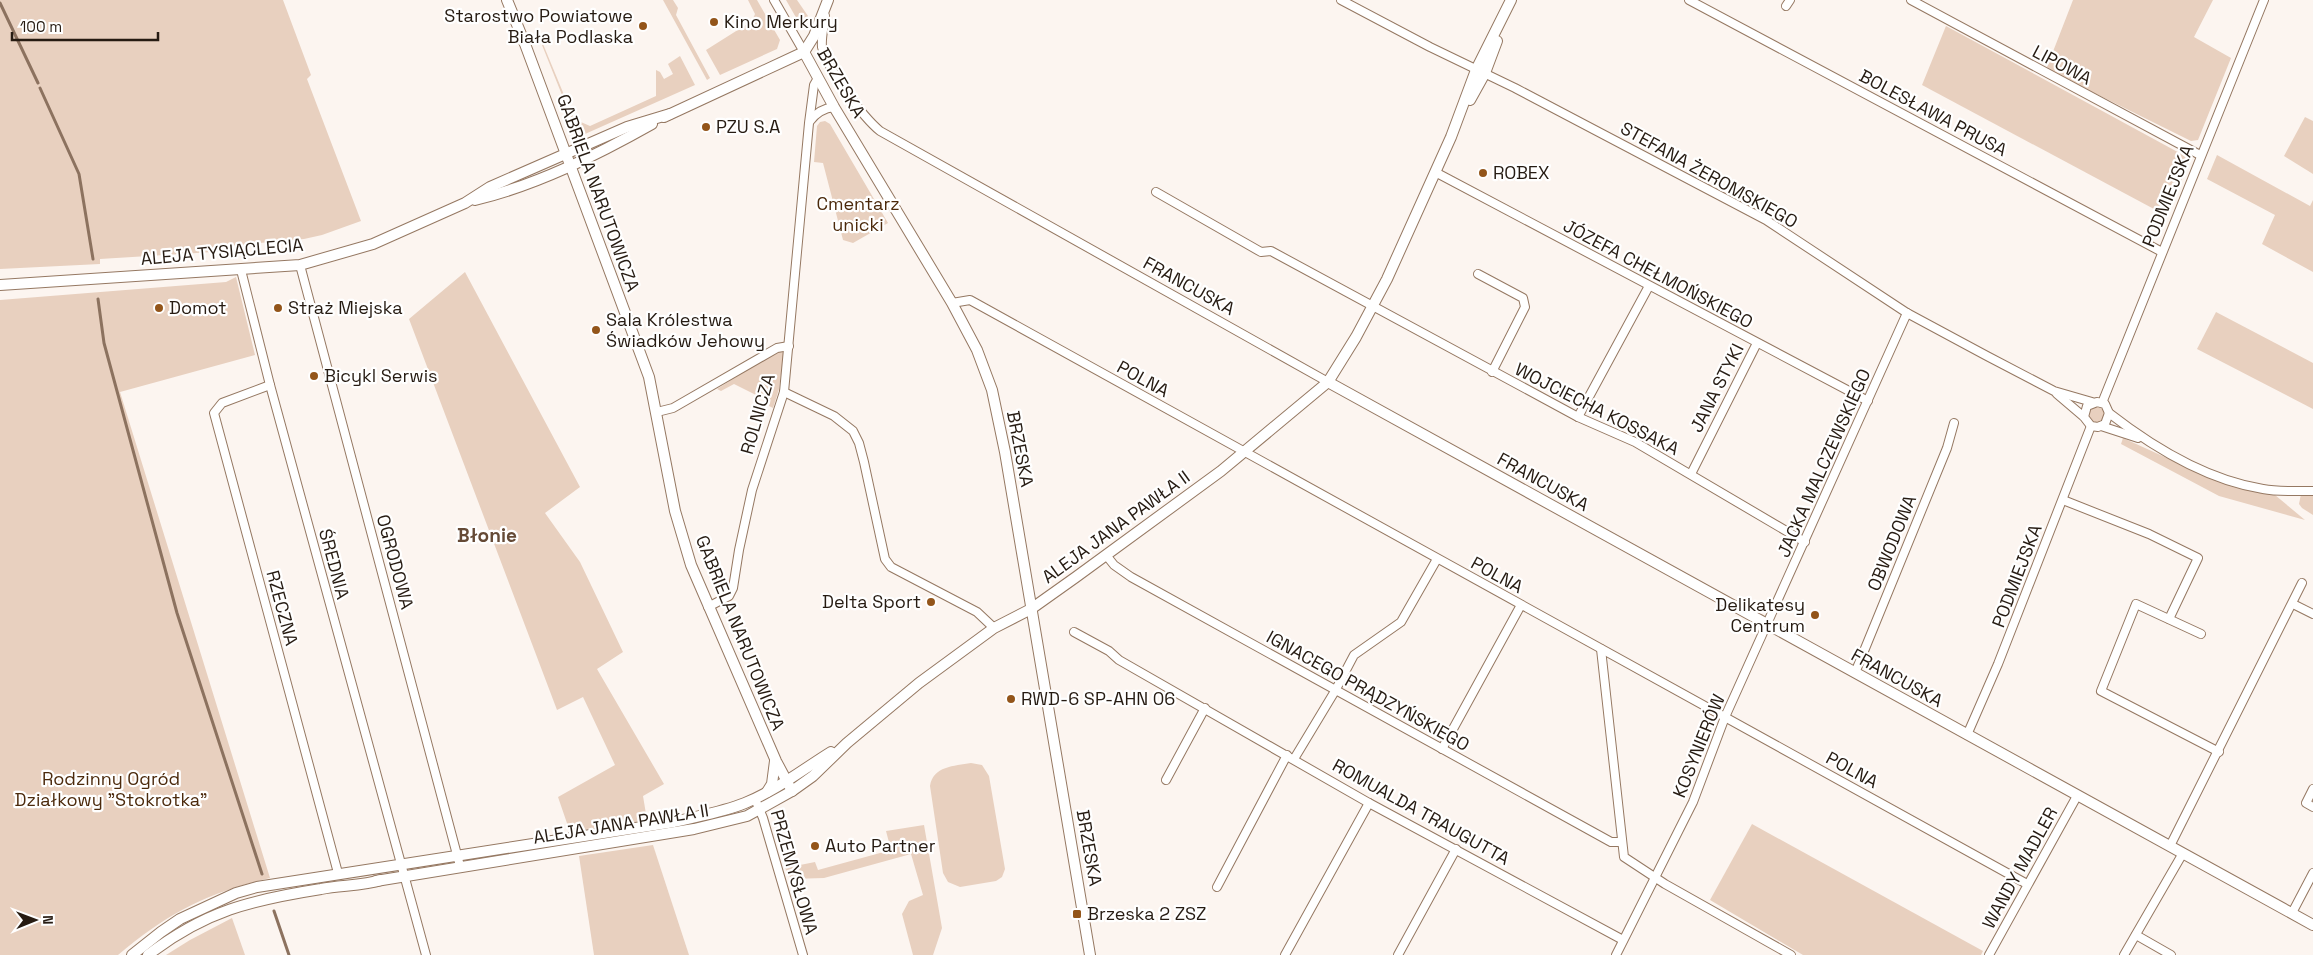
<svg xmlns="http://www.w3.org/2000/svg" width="2313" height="955" font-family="'Space Grotesk',sans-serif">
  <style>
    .green { fill: #e8d0bf }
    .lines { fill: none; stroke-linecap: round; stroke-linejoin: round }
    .stream { stroke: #8c725f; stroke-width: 3 }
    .minor-casing { stroke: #957862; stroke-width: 10 }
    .tertiary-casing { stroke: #957862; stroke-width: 12 }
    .minor { stroke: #fff; stroke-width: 8 }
    .tertiary { stroke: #fff; stroke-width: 10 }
    .poi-dot { fill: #93551a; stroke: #fff; stroke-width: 2 }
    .labels { text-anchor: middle; stroke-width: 4.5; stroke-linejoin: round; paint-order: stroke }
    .poi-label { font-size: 18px; fill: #261b12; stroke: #fff; text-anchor: start }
    .street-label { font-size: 18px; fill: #261b12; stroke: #fff }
    .park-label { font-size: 18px; fill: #4c2a0c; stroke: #fff }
    .neighbourhood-label { font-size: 19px; font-weight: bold; fill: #654a36; stroke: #fff }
  </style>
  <rect width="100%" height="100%" fill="#fcf5f0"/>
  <g class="green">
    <polygon points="0,0 283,0 311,75 307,79 361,221 322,235 304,239 228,246 229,251 100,259 100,264 0,269"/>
    <polygon points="663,0 673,0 678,8 676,15 710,78 707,80"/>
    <polygon points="748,0 757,0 780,40 777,49 720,75 706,50 752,21 755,14"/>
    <polygon points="786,0 797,0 808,16 804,22 797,22 798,21"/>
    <polygon points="2073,0 2213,0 2194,37 2231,58 2198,140 2191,141 2050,71 2047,67"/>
    <polygon points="1946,26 2185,156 2188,164 2167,216 1922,85"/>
    <polygon points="543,44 574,119 590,126 656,96 656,70 660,72 664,79 673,74 668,64 680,56 695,85 585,134 578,135 576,130 580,128 578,123 574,125 542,45"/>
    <polygon points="2305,117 2313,121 2313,174 2284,156"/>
    <polygon points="825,121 830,124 888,223 853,243 843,240 823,163 814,162 817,126 820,122"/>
    <polygon points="2217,155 2310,206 2313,200 2313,272 2262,244 2275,215 2207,179"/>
    <polygon points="465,272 580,487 545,513 580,562 623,652 597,669 664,784 643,796 647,820 570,832 558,797 615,765 583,697 557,710 409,319"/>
    <path d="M236,277L255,355L120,392L270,878C206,893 168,913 118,955H0V300L226,282Z"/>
    <polygon points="2216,312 2313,363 2313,409 2197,349"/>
    <polygon points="784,351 779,389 773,408 769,406 770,402 734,384 721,391 717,389 774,353"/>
    <circle cx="2097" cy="415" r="8"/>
    <polygon points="2123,438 2211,478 2275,495 2305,520 2219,496 2121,444"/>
    <polygon points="2301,494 2313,495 2313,515 2302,508 2299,504"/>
    <path d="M971,763L982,765L989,776L1005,869L1002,877L996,881L960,887L948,882L943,873L930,786C933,766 954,766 971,763Z"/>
    <polygon points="1752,824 1983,951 1981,955 1803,955 1710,900"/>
    <polygon points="924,825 942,928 933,955 913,955 902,914 909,901 923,895 911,854 824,878 791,879 785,868 815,862 818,870 891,850 886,831"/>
    <polygon points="653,845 689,955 594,955 579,856"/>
    <polygon points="232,918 245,955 166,955 190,940"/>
  </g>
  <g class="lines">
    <g class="stream">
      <polyline points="0,3 38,83"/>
      <polyline points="40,88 79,174 93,259"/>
      <polyline points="98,299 104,343 177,613 262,874"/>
      <polyline points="274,911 289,955"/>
    </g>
    <defs>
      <g id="minor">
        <polyline points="774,0 804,52"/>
        <polyline points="1341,0 1430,47 1515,88 1766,220 1907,313 1987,356 2054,391 2092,402"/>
        <polyline points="1689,0 2162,252"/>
        <polyline points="1911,0 2200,155"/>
        <polyline points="1786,6 1790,0"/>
        <path d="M825,16C824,26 821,38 822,47C827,69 863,117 880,131L1328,382"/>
        <path d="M810,121C816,113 825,108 834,107"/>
        <polyline points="1435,172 1868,401"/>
        <polyline points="1156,192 1261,252 1271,251 1578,417 1635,442 1805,542"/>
        <polyline points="300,265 460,866"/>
        <polyline points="241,270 270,385 426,955"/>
        <polyline points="1478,274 1523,298 1525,307 1492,372"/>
        <polyline points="952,303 970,300 2027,884"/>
        <polyline points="270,385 222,403 214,413 338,873"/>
        <polyline points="784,392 834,416 853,431 859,443 864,462 885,559 891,567 977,612 994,628"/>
        <polyline points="2057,394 2084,417 2091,426 2098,427 2105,424 2109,413 2105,404 2097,402 2087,406 2084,417"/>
        <polyline points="2102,403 2264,0"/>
        <polyline points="657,412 673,408 777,348 789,346"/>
        <path d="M2109,413C2154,448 2206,480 2263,489C2279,492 2296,491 2313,491"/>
        <polyline points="1578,417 1649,286"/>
        <polyline points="2101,426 2138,438"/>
        <polyline points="1691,474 1757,343"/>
        <polyline points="2063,500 2149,534 2198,558 2169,619"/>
        <polyline points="1106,555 1114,565 1131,577 1611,842 1621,842"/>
        <polyline points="2293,604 2313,614"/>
        <polyline points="708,607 729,596 733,588 739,550 752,490 784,392 809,123 814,85 818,78"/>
        <polyline points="1074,632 1109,651 1119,660 1369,803 1623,940"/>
        <polyline points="2201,634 2136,604 2101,691 2219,752"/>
        <polyline points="1601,649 1624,857 1665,884 1791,955"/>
        <polyline points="1855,673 1947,448 1954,423"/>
        <polyline points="1967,735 1998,664 2091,426"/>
        <polyline points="1442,749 1521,605"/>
        <polyline points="1294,759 1335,691 1354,655 1401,622 1437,559"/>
        <polyline points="1166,780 1205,708"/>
        <polyline points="2313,789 2306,803 2313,807"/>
        <polyline points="755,799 763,818 803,955"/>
        <polyline points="2170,846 2302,583"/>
        <polyline points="1217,887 1287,755"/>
        <polyline points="2292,913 2313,873"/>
        <polyline points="2136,935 2171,955"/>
        <polyline points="1285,955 1369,803"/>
        <polyline points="1398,955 1456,849"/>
        <polyline points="1616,955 1693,802 1725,717 1907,313"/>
        <polyline points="1989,955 2077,796"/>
        <polyline points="2124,955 2183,853"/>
      </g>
      <g id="tertiary">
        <polyline points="507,0 525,44 649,377 675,511 691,565 776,761 792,791"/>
        <polyline points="804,52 834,107 952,303 977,350 992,390 1005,452 1090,955"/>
        <polyline points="804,52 814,36 828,0"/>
        <polyline points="1470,100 1485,73 1497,41"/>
        <polyline points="664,117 804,52"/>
        <path d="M475,200C537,185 597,155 652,124"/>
        <polyline points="0,285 300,265 373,244 465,203 490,187 627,127 670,114"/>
        <polyline points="1328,382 2313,925"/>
        <polyline points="767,792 772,784 775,761"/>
        <polyline points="376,881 694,829 747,816 792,791 813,776 847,743 919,683 994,628 1031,609 1076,577 1221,471 1328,382 1356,337 1387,279 1451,137 1476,70 1511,0"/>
        <path d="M132,955L161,932L180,919L236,893L257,887L674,822C698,816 723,812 745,803C777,790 802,770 831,752"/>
        <path d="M148,955C205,911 251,900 321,889C340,885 363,886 381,880"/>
      </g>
    </defs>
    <use href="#minor" class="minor-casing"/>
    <use href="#tertiary" class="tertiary-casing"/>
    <use href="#minor" class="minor"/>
    <use href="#tertiary" class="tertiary"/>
  </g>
  <g class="poi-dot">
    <circle cx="714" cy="22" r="5"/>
    <circle cx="643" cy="26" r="5"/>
    <circle cx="706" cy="127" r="5"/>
    <circle cx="1483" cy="173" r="5"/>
    <circle cx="159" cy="308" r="5"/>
    <circle cx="278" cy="308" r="5"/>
    <circle cx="596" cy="330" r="5"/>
    <circle cx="314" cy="376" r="5"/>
    <circle cx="931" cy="602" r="5"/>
    <circle cx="1815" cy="615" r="5"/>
    <circle cx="1011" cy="699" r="5"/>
    <circle cx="815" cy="846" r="5"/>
    <rect x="1072" y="909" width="10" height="10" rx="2.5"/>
  </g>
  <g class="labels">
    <g class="poi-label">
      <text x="633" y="22" text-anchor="end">Starostwo Powiatowe<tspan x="633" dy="21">Biała Podlaska</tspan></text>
      <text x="724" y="28">Kino Merkury</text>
      <text x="716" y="133">PZU S.A</text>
      <text x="1493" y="179">ROBEX</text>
      <text x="169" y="314">Domot</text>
      <text x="288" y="314">Straż Miejska</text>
      <text x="606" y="326">Sala Królestwa<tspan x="606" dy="21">Świadków Jehowy</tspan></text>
      <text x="324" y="382">Bicykl Serwis</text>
      <text x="921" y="608" text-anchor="end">Delta Sport</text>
      <text x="1805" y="611" text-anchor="end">Delikatesy<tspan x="1805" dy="21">Centrum</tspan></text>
      <text x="1021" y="705">RWD-6 SP-AHN 06</text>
      <text x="825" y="852">Auto Partner</text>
      <text x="1087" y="920">Brzeska 2 ZSZ</text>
    </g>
    <g class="street-label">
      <text transform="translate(2062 65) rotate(28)" y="6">LIPOWA</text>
      <text transform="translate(841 83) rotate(60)" y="6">BRZESKA</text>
      <text transform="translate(1933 113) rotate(28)" y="6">BOLESŁAWA PRUSA</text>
      <text transform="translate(1709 175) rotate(29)" y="6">STEFANA ŻEROMSKIEGO</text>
      <text transform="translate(598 193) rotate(70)" y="6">GABRIELA NARUTOWICZA</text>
      <text transform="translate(2168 196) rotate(-68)" y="6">PODMIEJSKA</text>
      <text transform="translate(222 252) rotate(-5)" y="6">ALEJA TYSIĄCLECIA</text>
      <text transform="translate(1658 274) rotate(28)" y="6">JÓZEFA CHEŁMOŃSKIEGO</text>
      <text transform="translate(1189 286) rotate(29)" y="6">FRANCUSKA</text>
      <text transform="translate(1143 379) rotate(29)" y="6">POLNA</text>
      <text transform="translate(1717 388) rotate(-63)" y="6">JANA STYKI</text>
      <text transform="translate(1597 409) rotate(27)" y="6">WOJCIECHA KOSSAKA</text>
      <text transform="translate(758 414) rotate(-74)" y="6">ROLNICZA</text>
      <text transform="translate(1020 449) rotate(79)" y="6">BRZESKA</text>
      <text transform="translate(1824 463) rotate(-66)" y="6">JACKA MALCZEWSKIEGO</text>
      <text transform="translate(1543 482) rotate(29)" y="6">FRANCUSKA</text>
      <text transform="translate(1116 527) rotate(-36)" y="6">ALEJA JANA PAWŁA II</text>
      <text transform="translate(1892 543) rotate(-68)" y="6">OBWODOWA</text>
      <text transform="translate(395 562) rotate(75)" y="6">OGRODOWA</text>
      <text transform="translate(334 564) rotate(75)" y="6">ŚREDNIA</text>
      <text transform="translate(1497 575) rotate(29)" y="6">POLNA</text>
      <text transform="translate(2017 576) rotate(-69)" y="6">PODMIEJSKA</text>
      <text transform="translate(282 608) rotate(75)" y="6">RZECZNA</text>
      <text transform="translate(740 633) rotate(68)" y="6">GABRIELA NARUTOWICZA</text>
      <text transform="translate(1897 678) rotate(29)" y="6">FRANCUSKA</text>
      <text transform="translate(1368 691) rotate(29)" y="6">IGNACEGO PRĄDZYŃSKIEGO</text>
      <text transform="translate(1699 746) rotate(-68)" y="6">KOSYNIERÓW</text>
      <text transform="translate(1852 770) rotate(29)" y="6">POLNA</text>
      <text transform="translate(1421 812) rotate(29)" y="6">ROMUALDA TRAUGUTTA</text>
      <text transform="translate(621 824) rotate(-9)" y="6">ALEJA JANA PAWŁA II</text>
      <text transform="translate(1089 848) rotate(80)" y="6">BRZESKA</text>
      <text transform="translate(2020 868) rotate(-61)" y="6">WANDY MADLER</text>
      <text transform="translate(794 872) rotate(74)" y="6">PRZEMYSŁOWA</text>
    </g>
    <g class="park-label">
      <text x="858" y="210">Cmentarz<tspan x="858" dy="21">unicki</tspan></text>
      <text x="111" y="785">Rodzinny Ogród<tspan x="111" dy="21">Działkowy "Stokrotka"</tspan></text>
    </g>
    <g class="neighbourhood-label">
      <text x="487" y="542">Błonie</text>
    </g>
  </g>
  <g transform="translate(35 920) rotate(89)" stroke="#ffffff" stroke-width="4" paint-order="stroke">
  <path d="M0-4L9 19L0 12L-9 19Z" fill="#261b12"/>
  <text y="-8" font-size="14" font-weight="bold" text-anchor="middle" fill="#261b12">N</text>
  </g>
  <path d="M12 32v8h146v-8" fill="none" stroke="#261b12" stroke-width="2.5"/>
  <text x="20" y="32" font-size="15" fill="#261b12" stroke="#ffffff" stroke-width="4" paint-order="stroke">100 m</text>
</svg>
